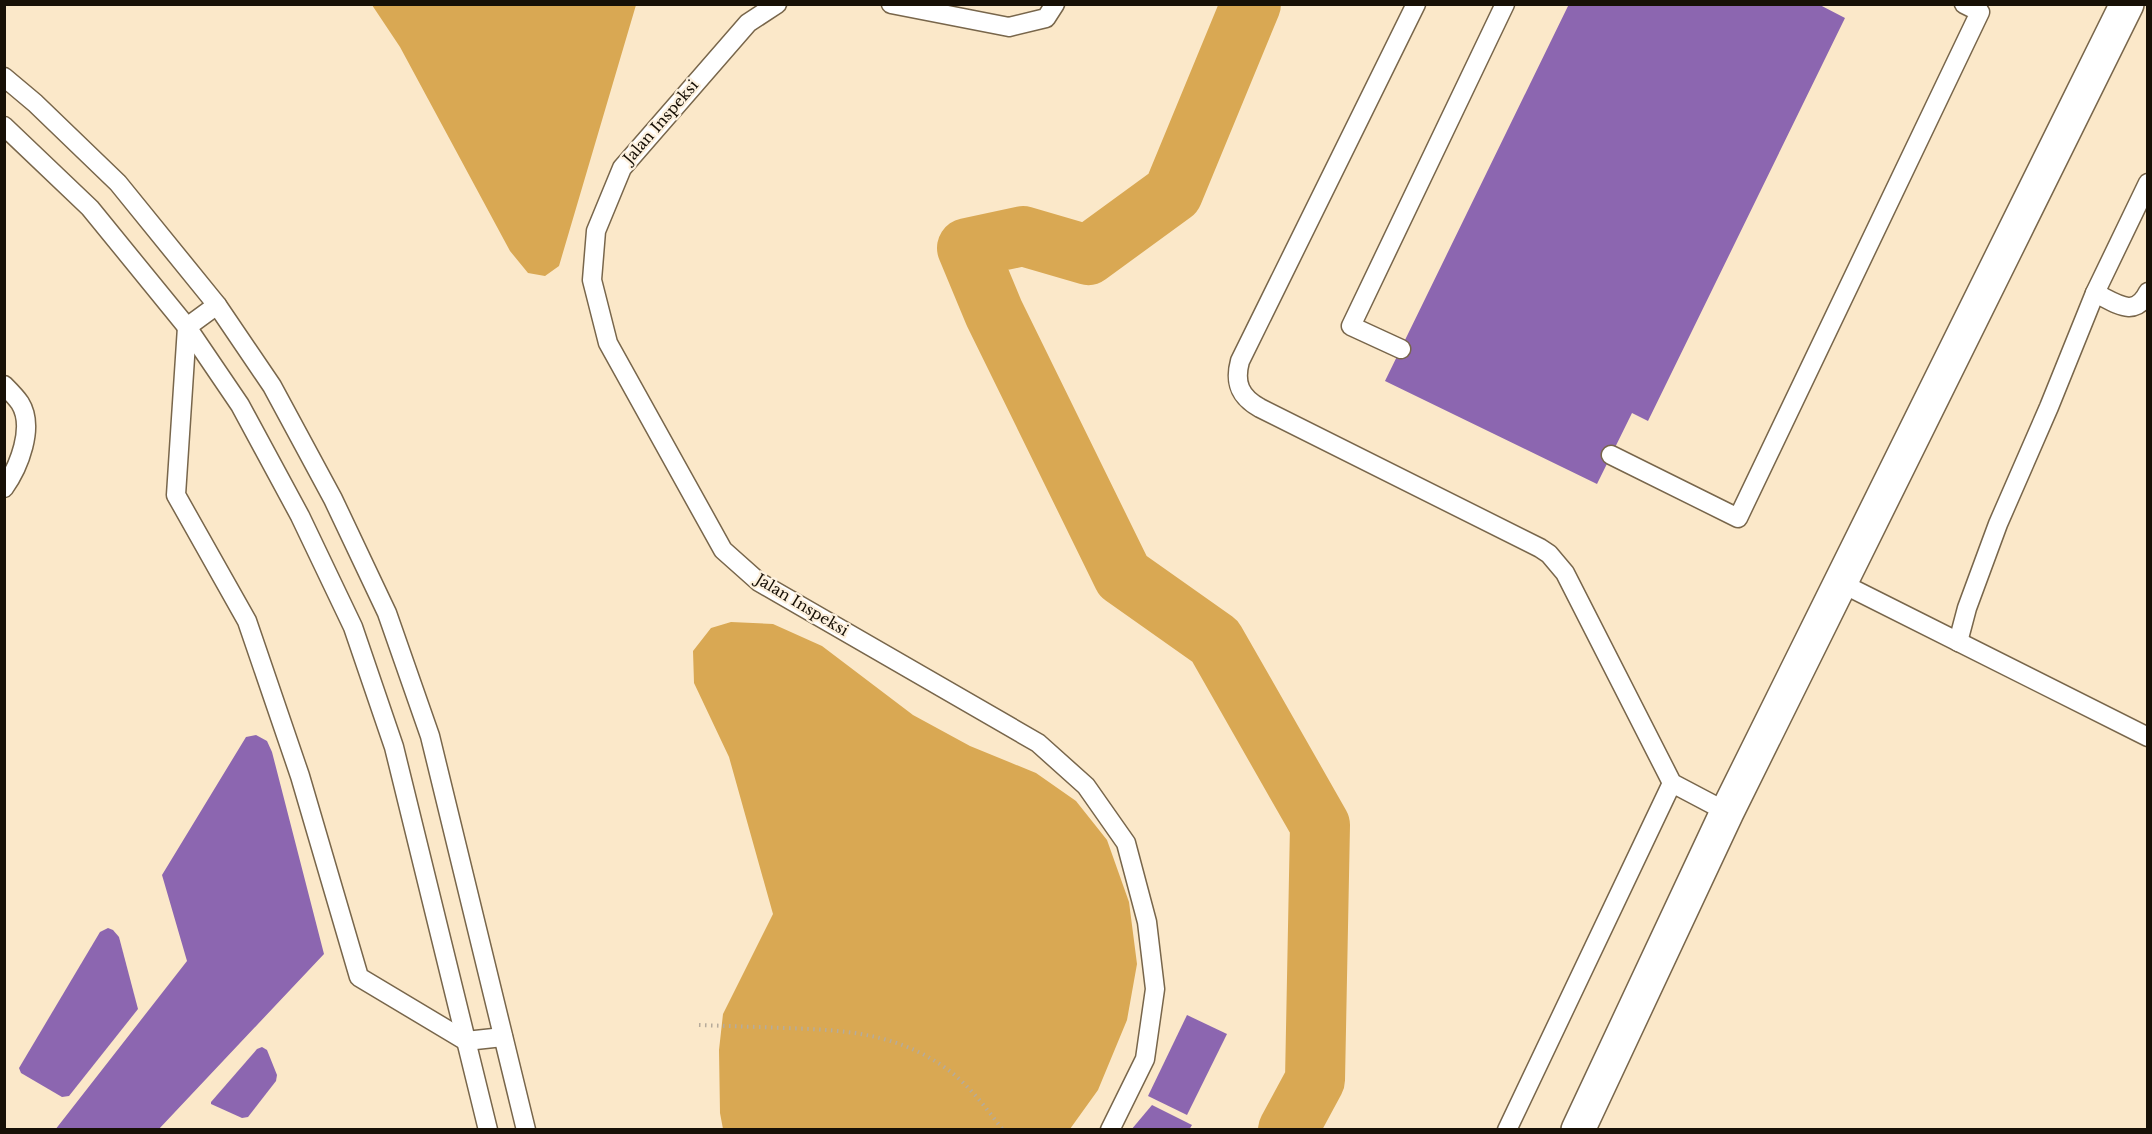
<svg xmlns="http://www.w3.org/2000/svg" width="2152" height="1134" font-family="'Libre Baskerville',serif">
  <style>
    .built { fill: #fbe8c9 }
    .water { fill: #d9a853 }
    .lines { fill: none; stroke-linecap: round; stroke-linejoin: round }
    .river { stroke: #d9a853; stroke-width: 60 }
    .building { fill: #8c66b0 }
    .lane-casing { stroke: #78664b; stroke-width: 21 }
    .street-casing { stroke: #78664b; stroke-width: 36 }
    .path { stroke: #b6ab9b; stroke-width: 4; stroke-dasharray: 1.5 4.5; stroke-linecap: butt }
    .lane { stroke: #fff; stroke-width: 18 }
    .street { stroke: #fff; stroke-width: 33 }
    .labels { text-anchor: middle; stroke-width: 4.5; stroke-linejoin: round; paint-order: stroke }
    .street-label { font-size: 15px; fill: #171006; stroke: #fdf1de }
  </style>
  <rect width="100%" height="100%" fill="#fdf1de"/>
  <polygon class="built" points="5,5 2147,5 2147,1129 5,1130"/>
  <g class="water">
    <polygon points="372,5 636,5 559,266 545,276 528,273 510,251 400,47"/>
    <polygon points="731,622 773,624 822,646 913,715 970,746 1036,773 1076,801 1107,840 1129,902 1137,964 1127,1020 1098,1090 1070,1129 723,1129 720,1113 719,1050 723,1014 773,914 729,757 694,683 693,651 711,628"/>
  </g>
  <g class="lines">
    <polyline class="river" points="1251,4 1173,193 1088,255 1023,236 967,248 994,313 1123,576 1215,641 1320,825 1315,1080 1288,1130"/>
  </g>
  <g class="building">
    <polygon points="1569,4 1818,4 1845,18 1648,421 1632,413 1597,484 1385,381"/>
    <polygon points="256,735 267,741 272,752 324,954 158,1130 55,1130 187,961 162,875 246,737"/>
    <polygon points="108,928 113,930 119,937 138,1009 69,1096 62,1097 21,1073 19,1068 100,932"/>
    <polygon points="1187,1015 1227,1034 1187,1115 1148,1096"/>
    <polygon points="262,1047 267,1050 277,1075 276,1081 248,1117 242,1118 211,1104 211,1102 257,1049"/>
    <polygon points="1152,1105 1192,1125 1189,1130 1131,1130"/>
  </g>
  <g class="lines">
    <defs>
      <g id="lane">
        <polyline points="777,4 748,23 622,168 596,231 592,280 608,343 723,550 759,582 1038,743 1086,786 1126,843 1147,922 1155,989 1145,1059 1110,1130"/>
        <polyline points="891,4 1009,27 1046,18 1055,4"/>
        <path d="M1416,4L1240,361C1234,383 1240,397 1260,408L1540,548L1549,554L1565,573L1672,783L1727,812"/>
        <polyline points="4,77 35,103 118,183 217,305 272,386 333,499 387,613 430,736 526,1130"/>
        <polyline points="4,126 90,208 187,327 240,405 300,516 353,627 394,747 488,1130"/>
        <path d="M2095,293C2116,303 2135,319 2148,292"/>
        <polyline points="217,305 187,327 176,495 247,621 300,776 359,977 466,1041 503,1037"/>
        <polyline points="1401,349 1351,326 1505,4"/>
        <path d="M4,385C10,391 16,397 20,403C35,427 19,467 4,488"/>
        <polyline points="1611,455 1738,518 1980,12 1964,4"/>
        <polyline points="1841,583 2148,737"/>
        <polyline points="1958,642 1967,608 1998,524 2049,407 2095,293 2148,183"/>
        <polyline points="1507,1130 1672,783"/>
      </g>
      <polyline id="street" points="1578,1130 1727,812 2127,4"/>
    </defs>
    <use href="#lane" class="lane-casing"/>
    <use href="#street" class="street-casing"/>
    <path class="path" d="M699,1025C728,1026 757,1027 786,1028C845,1030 897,1033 947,1069C969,1085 986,1108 1003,1130"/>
    <use href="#lane" class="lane"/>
    <use href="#street" class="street"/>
  </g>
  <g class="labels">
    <g class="street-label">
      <text transform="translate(661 122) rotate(-49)" y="5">Jalan Inspeksi</text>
      <text transform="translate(802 605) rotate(31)" y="5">Jalan Inspeksi</text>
    </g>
  </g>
  <rect width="2152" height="1134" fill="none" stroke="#171006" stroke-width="12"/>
</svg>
